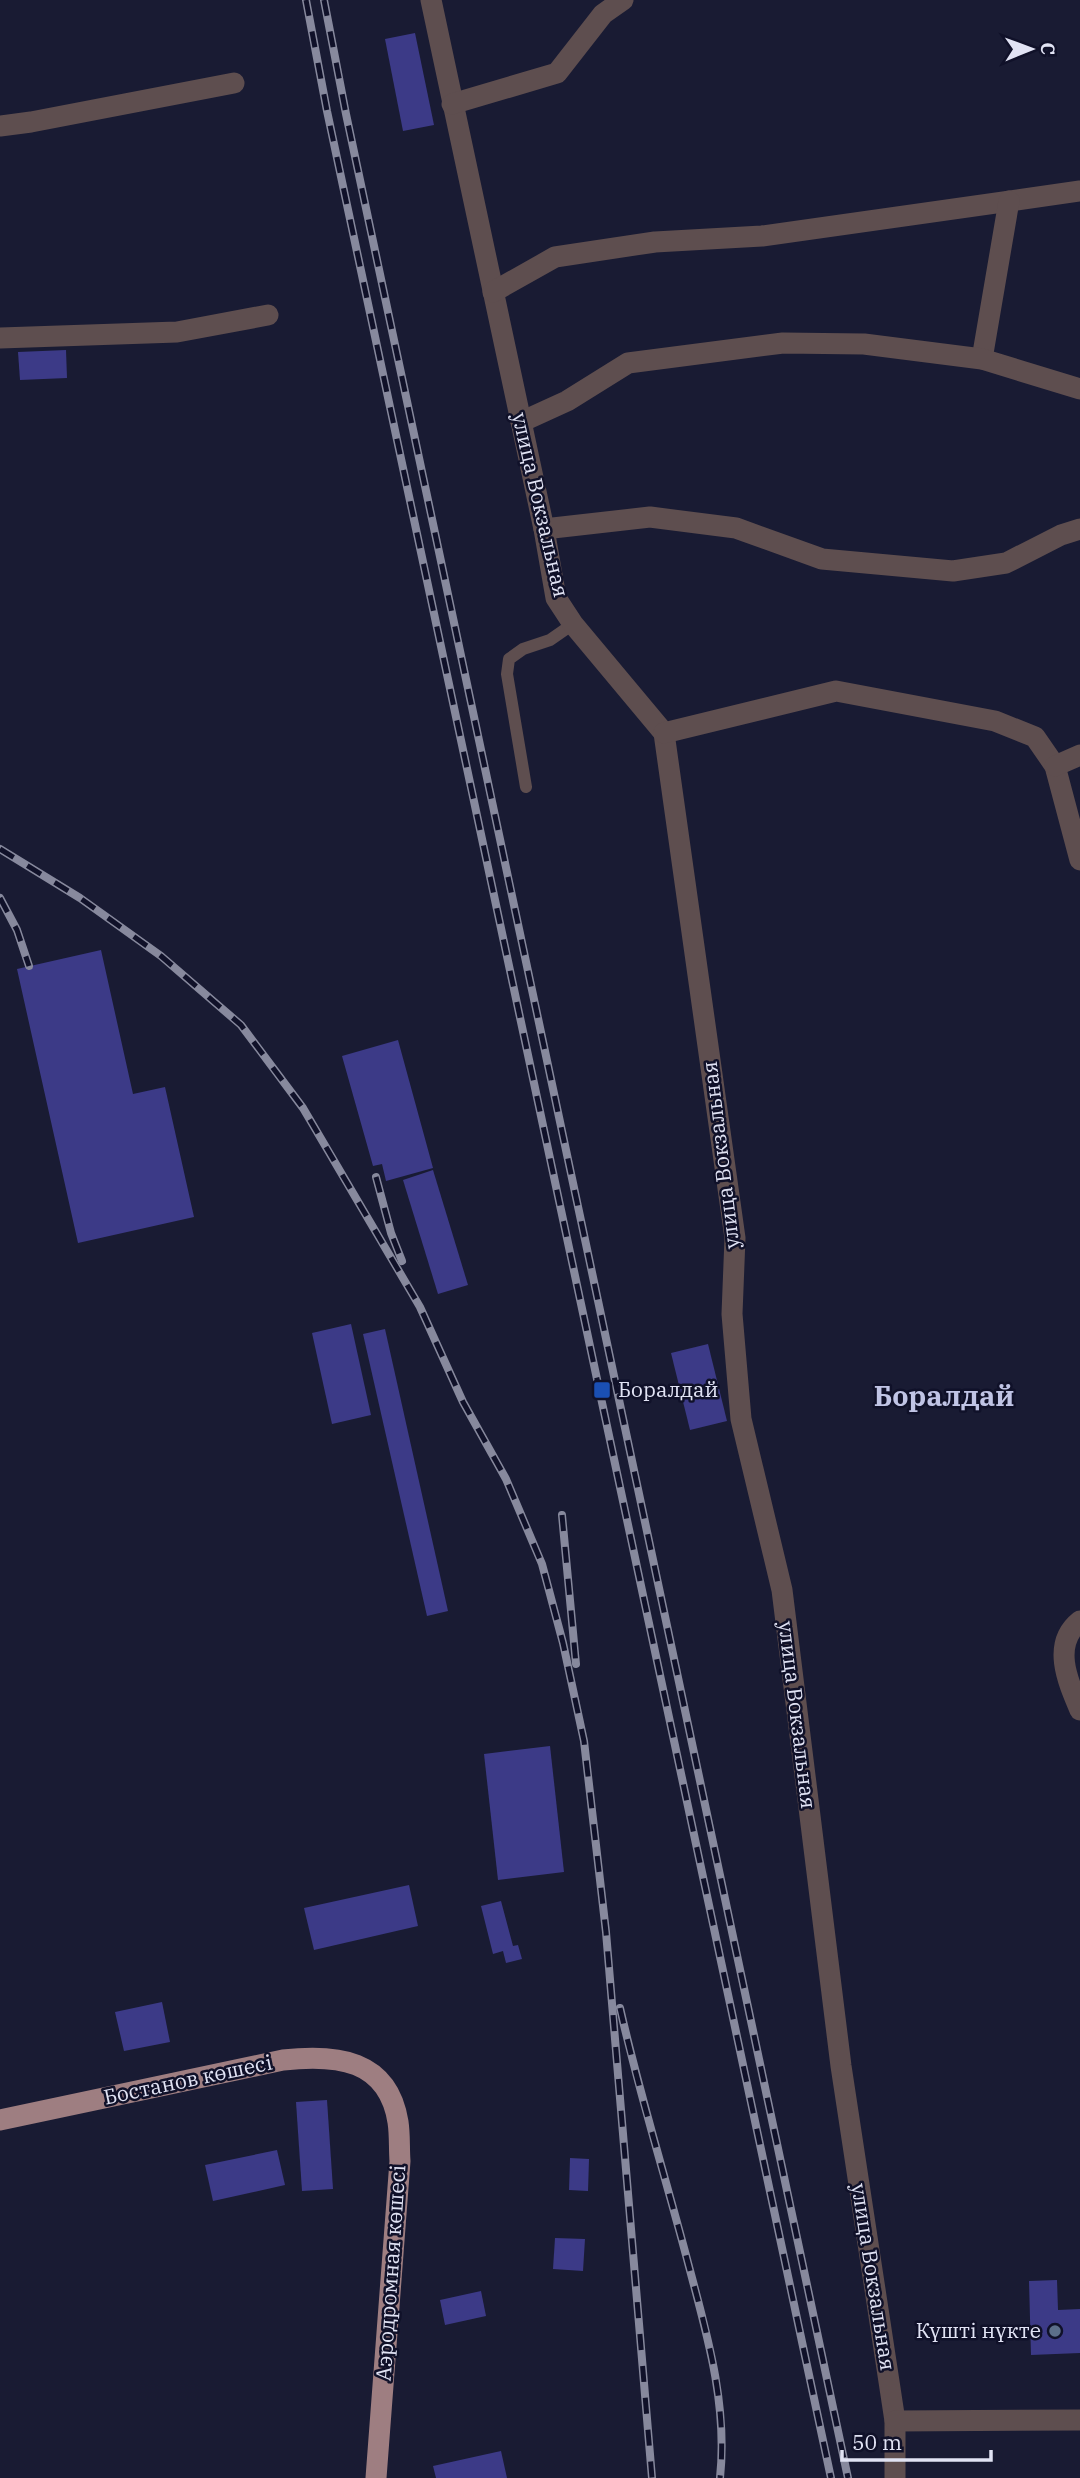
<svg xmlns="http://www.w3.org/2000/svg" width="1080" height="2478" font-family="'IBM Plex Serif',serif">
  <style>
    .building { fill: #3c3a87 }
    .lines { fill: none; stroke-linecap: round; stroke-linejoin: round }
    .lane { stroke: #5e4e4f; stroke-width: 12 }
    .street { stroke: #5e4e4f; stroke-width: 21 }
    .primary { stroke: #9e7e81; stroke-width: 21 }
    .rail-casing { stroke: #87899d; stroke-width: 8 }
    .rail { stroke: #101129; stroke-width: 5; stroke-dasharray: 16; stroke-linecap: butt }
    .transit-dot { fill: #1a4fb4; stroke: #101129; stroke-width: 2.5 }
    .service-dot { fill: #5c6f8a; stroke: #101129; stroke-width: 2.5 }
    .labels { text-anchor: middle; stroke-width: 5; stroke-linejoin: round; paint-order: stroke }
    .street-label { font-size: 21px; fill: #e1e3f4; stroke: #101129 }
    .poi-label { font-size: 21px; fill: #e1e3f4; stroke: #101129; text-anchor: start }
    .district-label { font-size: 28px; font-weight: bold; fill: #c0c4e5; stroke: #101129 }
  </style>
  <rect width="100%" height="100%" fill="#191b33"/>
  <g class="building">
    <polygon points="415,33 434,125 403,131 385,39"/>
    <polygon points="66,350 67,378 20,380 18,352"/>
    <polygon points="101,950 133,1094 165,1087 194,1217 78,1243 17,969"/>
    <polygon points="398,1040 433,1168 386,1181 382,1164 373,1166 342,1056"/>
    <polygon points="433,1170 468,1285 438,1294 403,1180"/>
    <polygon points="351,1324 371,1415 332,1424 312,1333"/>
    <polygon points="385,1329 448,1611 427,1616 363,1334"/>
    <polygon points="708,1344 727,1421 690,1430 671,1353"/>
    <polygon points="550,1746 564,1872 498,1880 484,1754"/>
    <polygon points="409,1885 418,1926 314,1950 304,1908"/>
    <polygon points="501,1901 513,1946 518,1945 522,1959 506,1963 503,1951 493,1954 481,1906"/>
    <polygon points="162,2002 170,2042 124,2051 115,2012"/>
    <polygon points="327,2100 333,2189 302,2191 296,2102"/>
    <polygon points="277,2150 285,2185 213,2201 205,2165"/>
    <polygon points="570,2158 589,2159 588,2191 569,2190"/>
    <polygon points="555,2238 585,2239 583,2271 553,2269"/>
    <polygon points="1057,2280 1058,2310 1080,2309 1080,2353 1031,2355 1029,2281"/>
    <polygon points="481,2291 486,2316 445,2325 440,2300"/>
    <polygon points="501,2451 507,2478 436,2478 433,2466"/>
  </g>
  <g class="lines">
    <polyline class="lane" points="526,787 507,674 509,659 523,649 550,640 573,624"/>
    <g class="street">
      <polyline points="431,0 544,529 556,598 573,624 664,733 735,1238 732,1314 741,1419 782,1590 841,2066 895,2421 895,2478"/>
      <polyline points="452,104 557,73 603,14 623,0"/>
      <polyline points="0,126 31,122 234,83"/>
      <polyline points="493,292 555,257 655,242 762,236 1080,191"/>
      <polyline points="0,338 177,332 268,315"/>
      <polyline points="982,359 1009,201"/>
      <polyline points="521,422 567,401 628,363 783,343 864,344 982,359 1080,389"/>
      <polyline points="544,529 650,517 736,528 822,559 953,571 1006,563 1061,535 1080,529"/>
      <polyline points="664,733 836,691 995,721 1035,737 1055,766 1080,860"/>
      <polyline points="1055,766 1080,755"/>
      <path d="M1080,1621C1051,1644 1068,1682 1080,1710"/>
      <polyline points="895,2421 1080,2420"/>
    </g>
    <path class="primary" d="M0,2120L283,2060C336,2054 388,2059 398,2122C400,2135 399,2148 400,2161L376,2478"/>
    <defs>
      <g id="rail">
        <polyline points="306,0 327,111 831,2478"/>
        <polyline points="324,0 346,114 848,2478"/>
        <polyline points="0,849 80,898 161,956 241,1025 303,1108 420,1307 463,1402 506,1479 542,1564 563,1643 584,1741 606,1932 652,2478"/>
        <polyline points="0,898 17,930 29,966"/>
        <polyline points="376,1177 391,1233 402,1261"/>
        <polyline points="562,1515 576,1664"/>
        <path d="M620,2008C639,2092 665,2176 687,2259C706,2331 728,2403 720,2478"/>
      </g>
    </defs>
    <use href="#rail" class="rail-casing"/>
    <use href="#rail" class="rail"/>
  </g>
  <rect class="transit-dot" x="593" y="1381" width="18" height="18" rx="3.5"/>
  <circle class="service-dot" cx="1055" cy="2331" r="7"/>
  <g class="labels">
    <g class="street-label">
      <text transform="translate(540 505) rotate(77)" y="7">улица Вокзальная</text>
      <text transform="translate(721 1155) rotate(-97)" y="7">улица Вокзальная</text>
      <text transform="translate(797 1715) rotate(83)" y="7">улица Вокзальная</text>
      <text transform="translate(188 2080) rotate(-12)" y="7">Бостанов көшесі</text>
      <text transform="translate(391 2273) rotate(-86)" y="7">Аэродромная көшесі</text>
      <text transform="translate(873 2277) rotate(81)" y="7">улица Вокзальная</text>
    </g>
    <g class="poi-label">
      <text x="618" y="1397">Боралдай</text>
      <text x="1041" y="2338" text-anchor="end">Күшті нүкте</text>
    </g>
    <g class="district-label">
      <text x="944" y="1406">Боралдай</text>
    </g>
  </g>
  <g transform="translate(1031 49) rotate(89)" stroke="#101129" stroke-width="5" paint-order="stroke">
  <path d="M0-5L12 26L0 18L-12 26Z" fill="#e1e3f4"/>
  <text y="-10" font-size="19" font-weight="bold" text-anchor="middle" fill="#e1e3f4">С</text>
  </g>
  <path d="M842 2450v10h149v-10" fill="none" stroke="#e1e3f4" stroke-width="3.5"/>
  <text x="852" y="2450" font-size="21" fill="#e1e3f4" stroke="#101129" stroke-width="5" paint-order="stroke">50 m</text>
</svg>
